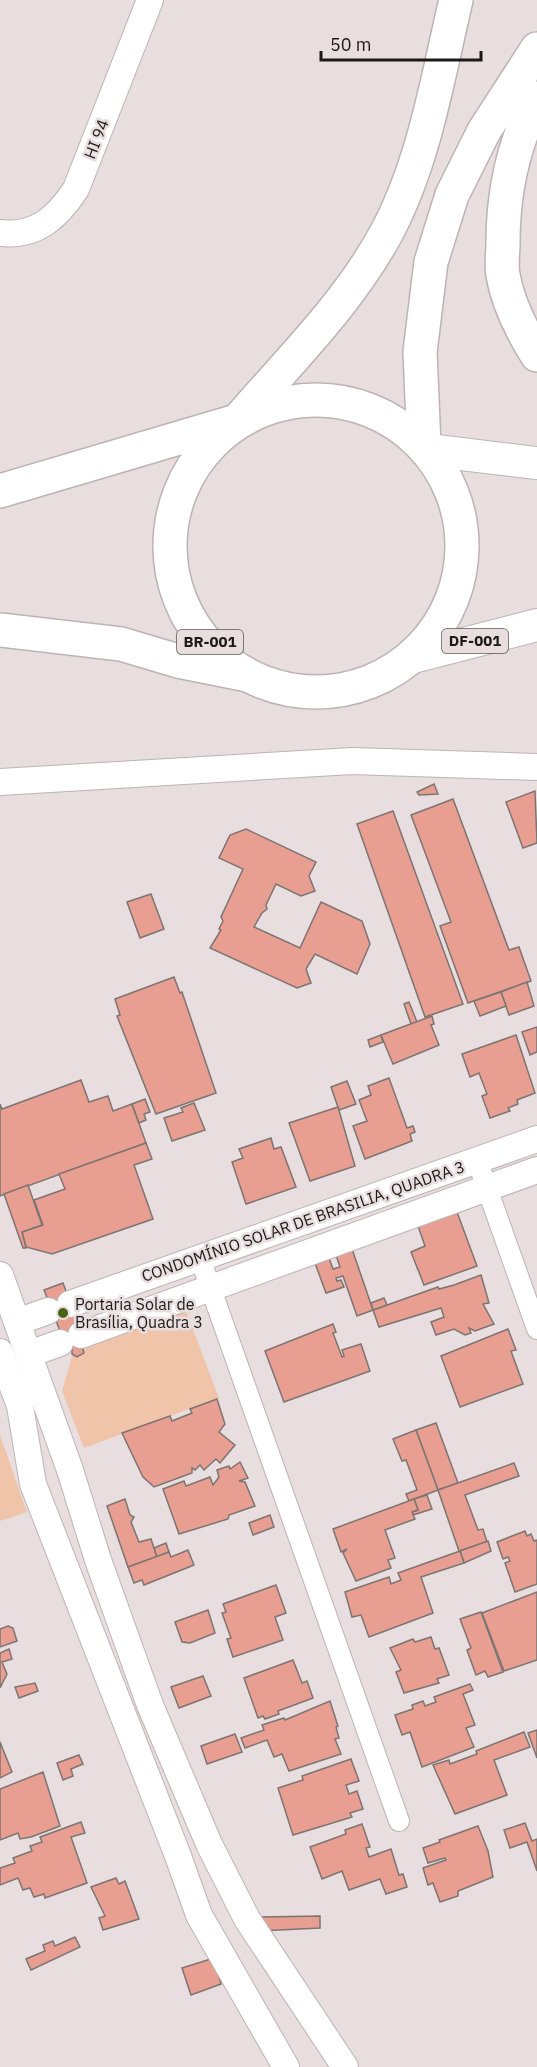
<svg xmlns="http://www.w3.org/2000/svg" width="537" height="2067" font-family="'IBM Plex Sans',sans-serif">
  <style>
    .green { fill: #f0c4a9 }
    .building { fill: #e99e92; stroke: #7d7472; stroke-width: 1.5 }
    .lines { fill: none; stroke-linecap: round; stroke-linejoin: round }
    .minor-casing { stroke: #bdb3b5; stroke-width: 22 }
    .tertiary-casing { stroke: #bdb3b5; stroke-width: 28 }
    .primary-casing { stroke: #bdb3b5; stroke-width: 34 }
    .trunk-casing { stroke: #bdb3b5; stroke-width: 36 }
    .minor { stroke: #fff; stroke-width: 20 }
    .tertiary { stroke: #fff; stroke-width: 26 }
    .primary { stroke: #fff; stroke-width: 32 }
    .trunk { stroke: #fff; stroke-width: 33 }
    .poi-dot { fill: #476417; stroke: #e8dee0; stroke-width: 2 }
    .labels { text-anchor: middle; stroke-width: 5; stroke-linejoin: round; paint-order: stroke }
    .shield { fill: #e8dee0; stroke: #5a5455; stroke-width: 1.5 }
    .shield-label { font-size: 15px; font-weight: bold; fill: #1d191a }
    .street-label { font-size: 16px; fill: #1d191a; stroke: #e8dee0 }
    .poi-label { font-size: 16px; fill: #1d191a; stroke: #e8dee0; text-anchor: start }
  </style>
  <rect width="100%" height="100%" fill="#e8dee0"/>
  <g class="green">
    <polygon points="186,1311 219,1398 84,1448 62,1391 73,1353"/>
    <polygon points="0,1435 27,1512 0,1521"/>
  </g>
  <g class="building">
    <polygon points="434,784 438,794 419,795 417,792"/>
    <polygon points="535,791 537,843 523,848 506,802"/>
    <polygon points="453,799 509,950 519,947 531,981 468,1003 440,926 451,922 411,815"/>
    <polygon points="393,811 463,1004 425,1017 357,824"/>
    <polygon points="246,829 316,862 309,876 315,891 301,896 276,884 266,905 267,909 262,913 254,927 300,948 321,902 362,921 370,944 357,974 315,954 306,969 311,983 297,988 210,948 221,930 219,929 223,921 221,917 243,869 219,858 230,835"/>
    <polygon points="151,894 164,929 140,938 127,902"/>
    <polygon points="174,977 180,993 182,992 216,1093 156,1114 117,1016 120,1015 115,999"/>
    <polygon points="527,982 534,1006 509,1015 501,992"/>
    <polygon points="501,992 506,1006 480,1016 474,1001"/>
    <polygon points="409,1002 417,1022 411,1024 404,1004"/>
    <polygon points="432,1016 434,1024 431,1025 439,1045 393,1064 381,1035"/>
    <polygon points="537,1027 537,1052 530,1055 522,1032"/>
    <polygon points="381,1035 383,1042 370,1047 368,1040"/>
    <polygon points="516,1035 535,1093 517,1100 518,1104 508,1108 510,1111 490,1118 482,1096 487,1094 479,1073 470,1077 462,1054"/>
    <polygon points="389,1078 407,1128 413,1126 415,1132 410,1134 412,1141 365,1159 353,1126 367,1121 359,1100 371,1095 368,1086"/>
    <polygon points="81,1080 89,1102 108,1096 113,1111 132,1104 146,1143 0,1196 0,1104 2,1109"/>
    <polygon points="347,1081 356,1104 339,1110 331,1087"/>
    <polygon points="145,1099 150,1112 144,1114 146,1120 139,1123 132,1104"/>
    <polygon points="194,1103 205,1130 172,1141 164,1118 183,1112 181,1108"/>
    <polygon points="338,1107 355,1166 310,1181 289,1123"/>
    <polygon points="271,1138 274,1149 281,1147 296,1187 246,1204 232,1162 243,1158 239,1149"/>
    <polygon points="146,1143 152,1159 134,1165 153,1219 52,1254 26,1247 22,1232 43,1225 34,1200 65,1189 59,1174"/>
    <polygon points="28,1185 42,1225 22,1232 26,1248 23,1248 4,1194"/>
    <polygon points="457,1212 477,1266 424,1285 411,1252 425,1246 418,1226"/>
    <polygon points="352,1249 373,1310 357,1316 343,1276 336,1278 337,1281 341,1280 344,1287 326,1293 315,1263 329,1258 333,1269 340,1267 336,1255"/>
    <polygon points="481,1275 489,1303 483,1304 494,1324 475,1331 469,1328 471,1333 465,1335 454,1329 436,1335 431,1322 444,1317 441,1308 379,1327 373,1310 438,1287 439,1289 454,1285"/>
    <polygon points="63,1283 85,1343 82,1346 84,1353 77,1357 72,1354 72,1348 67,1349 44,1290"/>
    <polygon points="384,1298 387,1305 373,1310 371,1303"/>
    <polygon points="333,1324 336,1332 333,1333 342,1357 344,1356 342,1350 361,1344 370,1371 284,1402 265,1351"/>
    <polygon points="508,1329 516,1350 511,1351 523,1384 460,1407 441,1356"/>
    <polygon points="217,1399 225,1424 219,1432 235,1445 220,1463 216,1459 204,1470 200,1465 195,1470 192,1468 192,1473 154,1487 143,1477 122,1433 170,1416 172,1421 192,1413 190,1409"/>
    <polygon points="436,1423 458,1483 438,1490 416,1430"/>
    <polygon points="416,1430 438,1490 409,1501 406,1494 417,1490 406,1460 402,1461 393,1439"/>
    <polygon points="240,1462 248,1478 239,1481 245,1482 255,1506 229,1515 228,1519 179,1534 163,1489 184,1481 186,1486 210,1477 213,1485 219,1477 217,1470 229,1466 230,1469"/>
    <polygon points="514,1463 519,1476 465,1495 478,1530 483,1529 487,1542 459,1551 438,1490"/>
    <polygon points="427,1495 432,1509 413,1515 412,1512 418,1510 414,1499"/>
    <polygon points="125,1499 130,1515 134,1517 131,1522 139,1542 151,1539 157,1557 128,1567 107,1506"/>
    <polygon points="414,1499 418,1510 412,1512 415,1519 385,1530 395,1558 388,1560 391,1568 356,1581 343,1553 347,1549 341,1552 333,1529"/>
    <polygon points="270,1515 274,1527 253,1535 249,1523"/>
    <polygon points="525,1531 527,1536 531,1534 534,1541 537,1540 537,1584 515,1592 505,1563 510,1561 508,1557 503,1559 497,1542"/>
    <polygon points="488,1541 491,1551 464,1563 460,1551"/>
    <polygon points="166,1543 169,1552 157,1557 154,1548"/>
    <polygon points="188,1550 194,1565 144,1585 142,1580 134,1583 128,1567 169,1552 171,1557"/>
    <polygon points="460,1551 464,1563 421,1577 433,1613 369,1637 361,1615 352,1617 345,1592 389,1577 391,1584 401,1580 398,1573"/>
    <polygon points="276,1585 286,1613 275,1617 283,1640 233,1657 227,1639 231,1638 222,1613 226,1612 223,1604"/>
    <polygon points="537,1592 537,1660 504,1671 482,1613"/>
    <polygon points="208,1610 215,1633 190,1643 182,1642 175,1622"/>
    <polygon points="481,1612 503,1672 488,1677 485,1671 476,1675 467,1650 471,1648 460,1619"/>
    <polygon points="8,1626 13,1628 17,1641 0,1647 0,1629"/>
    <polygon points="431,1637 435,1649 439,1648 449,1675 437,1679 439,1683 404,1693 396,1672 401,1670 390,1648 413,1639 415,1642"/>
    <polygon points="9,1649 12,1659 2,1662 7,1674 0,1688 0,1653"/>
    <polygon points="293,1660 302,1683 307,1681 313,1698 278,1711 279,1714 265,1719 263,1716 258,1718 244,1678"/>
    <polygon points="203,1676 211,1696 179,1708 171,1687"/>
    <polygon points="35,1683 38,1691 19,1698 15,1687"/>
    <polygon points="470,1684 473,1690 463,1694 475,1725 466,1728 474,1747 422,1767 410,1732 402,1735 395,1715 413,1709 412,1705 423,1701 425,1706 436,1702 434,1697"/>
    <polygon points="330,1701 338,1726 336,1727 339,1738 335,1739 341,1754 289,1771 282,1754 274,1757 267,1740 245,1748 241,1738 264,1730 262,1725 284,1718 285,1720"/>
    <polygon points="537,1730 537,1758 528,1733"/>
    <polygon points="524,1732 530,1747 494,1760 507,1795 455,1814 433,1765 449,1760 450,1764 477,1754 476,1751"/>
    <polygon points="235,1734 242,1752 207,1764 201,1746"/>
    <polygon points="0,1742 12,1772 0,1778"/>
    <polygon points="79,1755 83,1764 71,1769 73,1776 63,1780 57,1763"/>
    <polygon points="351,1759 359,1781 346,1785 349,1794 357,1791 363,1809 350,1813 352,1817 293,1835 278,1788 303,1780 302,1776"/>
    <polygon points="43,1772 60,1826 31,1837 20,1839 18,1833 0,1840 0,1789"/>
    <polygon points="81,1822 85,1833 71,1837 87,1883 45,1898 44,1894 34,1897 30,1888 23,1890 18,1878 0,1885 0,1868 15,1863 13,1858 32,1851 30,1846 42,1842 40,1837"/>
    <polygon points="525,1823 532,1841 537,1839 537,1871 527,1842 510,1848 504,1830"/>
    <polygon points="362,1824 370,1847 366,1848 369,1857 391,1849 399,1875 403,1874 407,1887 386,1894 380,1879 349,1890 342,1871 322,1879 310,1847 346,1834 345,1830"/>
    <polygon points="478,1826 488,1851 493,1877 458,1891 458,1896 440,1902 433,1883 428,1885 423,1868 446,1860 445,1858 428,1863 423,1848 440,1842 439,1840"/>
    <polygon points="116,1878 119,1884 125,1881 139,1919 103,1930 99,1918 105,1916 91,1887"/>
    <polygon points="320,1916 320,1928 259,1931 263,1920 261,1917"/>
    <polygon points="75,1937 80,1947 31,1970 26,1959 45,1951 43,1945 53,1941 55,1946"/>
    <polygon points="214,1958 221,1984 191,1995 182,1968"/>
  </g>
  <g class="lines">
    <defs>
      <g id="minor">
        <polyline points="477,1160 537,1329"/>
        <polyline points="200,1258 399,1821"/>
      </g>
      <g id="tertiary">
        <path d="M0,233C36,237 57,218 76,189L150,0"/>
        <polyline points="0,782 352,761 537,767"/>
        <polyline points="0,1275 70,1470 98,1560 150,1705 209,1844 247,1919 345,2067"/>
        <polyline points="70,1304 537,1139"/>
        <polyline points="17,1322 48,1311"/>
        <polyline points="81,1335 537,1170"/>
        <polyline points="0,1352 20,1406 33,1484 178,1856 199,1915 286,2067"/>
        <polyline points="29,1354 60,1343"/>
      </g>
      <g id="primary">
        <polyline points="428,450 537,463"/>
        <polyline points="413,657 537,625"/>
      </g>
      <g id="trunk">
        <path d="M537,98C513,144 503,191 503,243C503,254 501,265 503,275C508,304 522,331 537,355"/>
        <circle cx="316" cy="546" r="146"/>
        <path d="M240,418C293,357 352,299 389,228C425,158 438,76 456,0"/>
        <polyline points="424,446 420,352 431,262 452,195 484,131 537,49"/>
        <polyline points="0,491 233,422"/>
        <polyline points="0,630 121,644 178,661 243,674"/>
      </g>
    </defs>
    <use href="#minor" class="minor-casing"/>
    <use href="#tertiary" class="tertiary-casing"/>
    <use href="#primary" class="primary-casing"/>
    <use href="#trunk" class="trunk-casing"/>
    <use href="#minor" class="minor"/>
    <use href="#tertiary" class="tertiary"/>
    <use href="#primary" class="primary"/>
    <use href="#trunk" class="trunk"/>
  </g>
  <circle class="poi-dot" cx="63" cy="1313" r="6"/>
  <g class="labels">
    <g class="shield">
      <rect x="442" y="629" width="66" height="24" rx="4.5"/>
      <rect x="177" y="630" width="66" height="24" rx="4.5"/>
    </g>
    <g class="shield-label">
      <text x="475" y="646">DF-001</text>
      <text x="210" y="647">BR-001</text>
    </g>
    <g class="street-label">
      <text transform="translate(96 139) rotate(-69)" y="6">HI 94</text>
      <text transform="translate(303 1221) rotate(-19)" y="6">CONDOMÍNIO SOLAR DE BRASILIA, QUADRA 3</text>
    </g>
    <g class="poi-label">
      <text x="75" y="1310">Portaria Solar de<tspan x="75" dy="18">Brasília, Quadra 3</tspan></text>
    </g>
  </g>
  <path d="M321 51v9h160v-9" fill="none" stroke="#1d191a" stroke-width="3"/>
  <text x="330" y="51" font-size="18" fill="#1d191a" stroke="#e8dee0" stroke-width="4.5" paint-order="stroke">50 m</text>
</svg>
